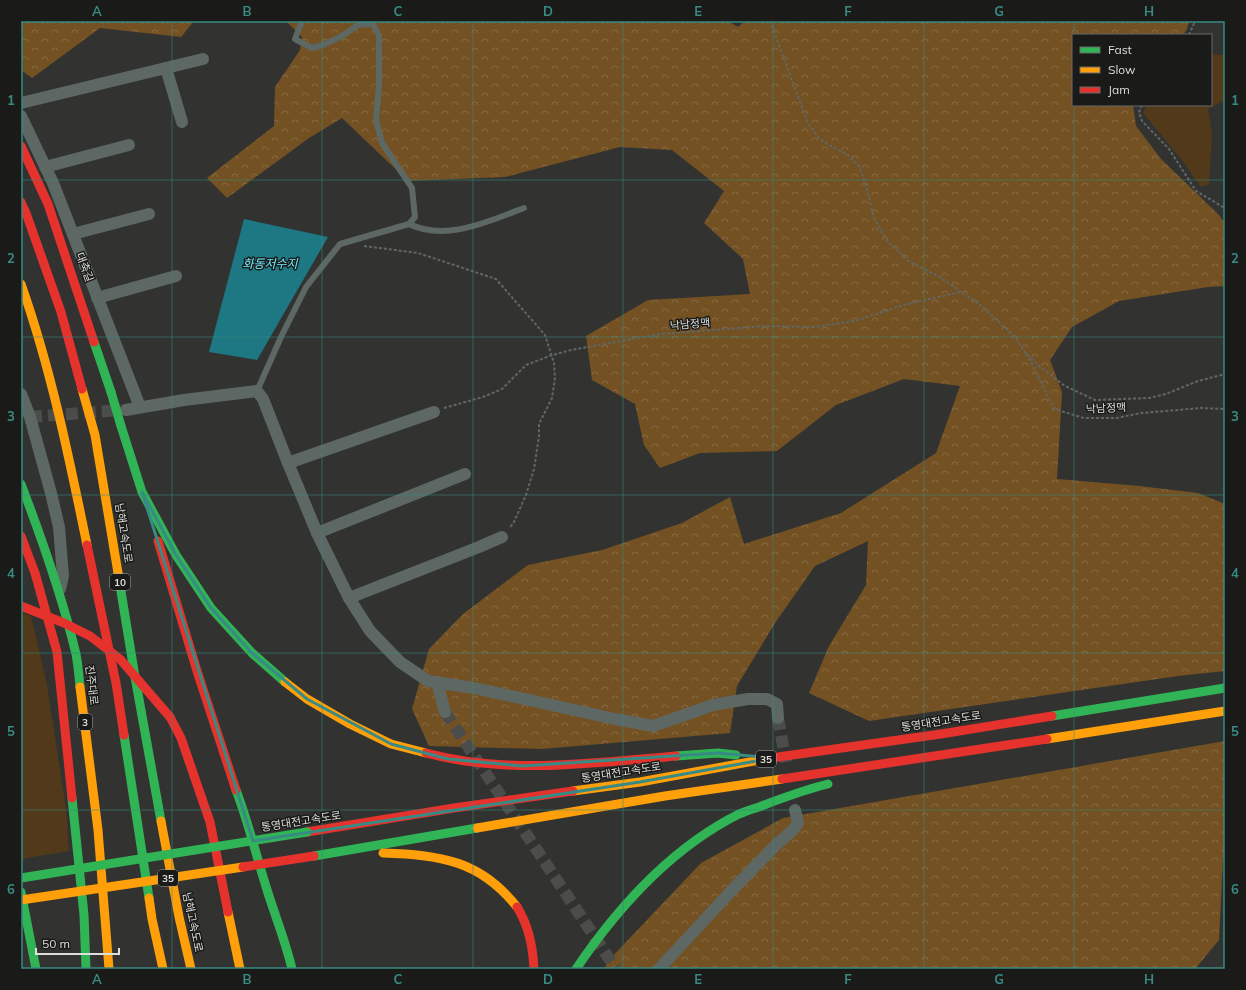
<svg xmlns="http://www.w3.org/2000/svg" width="1246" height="990" font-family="Mulish,'Noto Sans KR',sans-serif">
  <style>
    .green { fill: #51391a }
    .forest { fill: url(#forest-crowns) }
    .water { fill: #1e7884 }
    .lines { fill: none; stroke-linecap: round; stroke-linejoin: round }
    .street-tunnel { stroke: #4c4d4b; stroke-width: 12; stroke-dasharray: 12 6; stroke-linecap: butt }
    .path { stroke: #5f6764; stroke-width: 2; stroke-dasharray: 3 2; stroke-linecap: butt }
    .lane { stroke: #5d6864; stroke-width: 6 }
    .street { stroke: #5d6864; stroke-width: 12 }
    .fast { stroke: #30b455; stroke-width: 9 }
    .slow { stroke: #ff9f0a; stroke-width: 9 }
    .jam { stroke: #e5322d; stroke-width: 9 }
    .fast-bridge { stroke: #30b455; stroke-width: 9 }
    .slow-bridge { stroke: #ff9f0a; stroke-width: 9 }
    .jam-bridge { stroke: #e5322d; stroke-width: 9 }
    .marked { fill: none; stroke: #388b84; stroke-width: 3; stroke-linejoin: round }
    .grid { fill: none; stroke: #388b84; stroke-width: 1; stroke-opacity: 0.55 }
    .labels { text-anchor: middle; stroke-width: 3; stroke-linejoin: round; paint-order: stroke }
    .shield { fill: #1a1b19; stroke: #a2a4a2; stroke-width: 1 }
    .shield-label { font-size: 10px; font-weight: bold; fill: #dddfdc }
    .street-label { font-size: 11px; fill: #dddfdc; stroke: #1a1b19 }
    .water-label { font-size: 12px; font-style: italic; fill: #73edff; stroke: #1a1b19 }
    .neatline { fill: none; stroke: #388b84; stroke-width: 1.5 }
    .grid-label { font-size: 13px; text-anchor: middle; font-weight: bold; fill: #388b84 }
  </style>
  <defs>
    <pattern id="forest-crowns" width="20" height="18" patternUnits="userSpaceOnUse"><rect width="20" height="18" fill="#745122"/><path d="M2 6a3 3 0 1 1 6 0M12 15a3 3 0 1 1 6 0" fill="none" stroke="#876a42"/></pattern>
  </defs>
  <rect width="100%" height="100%" fill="#323331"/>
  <g class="green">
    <polygon points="1211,54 1225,55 1225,100 1208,109 1212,135 1209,184 1201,187 1181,159 1143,113 1147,105 1211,105"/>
    <polygon points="21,612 31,616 47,685 66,809 69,851 21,859"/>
  </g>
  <g class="forest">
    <polygon points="21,21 194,21 181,37 100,28 32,78 21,70"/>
    <polygon points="286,21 728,21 738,27 745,21 1189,21 1187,29 1183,35 1073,35 1073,105 1133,105 1136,126 1161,159 1219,215 1225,224 1225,286 1208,287 1119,301 1072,327 1050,360 1062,392 1057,479 1139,486 1198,493 1225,504 1225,671 1178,676 869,721 809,693 829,646 866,585 868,541 815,566 775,623 737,686 730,733 542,749 429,746 412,709 429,649 463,614 528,565 602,550 682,523 730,497 744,544 841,513 936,453 960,386 904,379 836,405 777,451 700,453 660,468 644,445 635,404 592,380 586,336 648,300 750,294 743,259 704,223 724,191 672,150 620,147 505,177 408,181 342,118 309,138 227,198 207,178 274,126 275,87 300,50 302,37"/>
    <polygon points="1225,741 1225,854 1223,858 1219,940 1195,969 604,969 609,960 701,863 783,818"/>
  </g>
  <polygon class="water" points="244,219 328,237 257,360 209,352"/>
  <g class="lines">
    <g class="street-tunnel">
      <polyline points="30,417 121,410"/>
      <polyline points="445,712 616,969"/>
      <polyline points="778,718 786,762"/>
    </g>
    <g class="path">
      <polyline points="770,21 808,123 820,139 831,146 848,155 859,166 866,185 874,218 888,242 910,262 938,276 979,304 1014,336 1024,351 1039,366 1065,386 1095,400 1149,398 1166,394 1198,381 1225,374"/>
      <polyline points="1189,35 1195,21"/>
      <polyline points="1142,105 1139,112 1142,121 1169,149 1196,191 1223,207 1225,211"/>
      <polyline points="364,246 418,253 496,279 545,335 554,363 555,378 552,398 539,424 539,436 534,469 526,495 513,524 509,528"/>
      <polyline points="1026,354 1031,362 1054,409 1084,418 1117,418 1141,413 1201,408 1225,409"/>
      <polyline points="444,408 483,397 502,389 526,365 552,355 571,350 661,334 764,326 815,327 855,321 903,305 961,292"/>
    </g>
    <g class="lane">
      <path d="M409,224C446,242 489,221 524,208"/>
      <polyline points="257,391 281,337 306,287 340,244 409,224 415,217 412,188 382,143 376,120 379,86 379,36 373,24 358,25 342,36 323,45 312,48 295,39 302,21"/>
    </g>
    <g class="street">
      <polyline points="166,68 182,122"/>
      <polyline points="21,103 203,59"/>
      <polyline points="21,116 53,183 140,407"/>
      <polyline points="45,167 129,145"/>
      <polyline points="73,234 149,214"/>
      <polyline points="97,298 176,276"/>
      <polyline points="21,394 30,417 51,493 59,527 63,576 60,589"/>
      <polyline points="126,410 184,400 257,391 263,399 288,463 434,412"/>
      <polyline points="288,463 317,533 349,598 479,547 502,537"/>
      <polyline points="317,533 465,474"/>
      <polyline points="349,598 370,631 400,662 428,681 474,688 615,719 653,726 713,705 748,699 767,699 777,704 778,718"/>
      <polyline points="437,682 445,712"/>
      <polyline points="659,969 734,888 775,846 793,830 798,823 795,810"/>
    </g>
    <g class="fast">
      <polyline points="94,342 111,392"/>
      <polyline points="121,426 142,492 176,555 211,608 252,653 285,682"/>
      <path d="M21,484C42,539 62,596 76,654C78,665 79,676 80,687"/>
      <polyline points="118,573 135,677 161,821"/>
      <polyline points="1052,716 1225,688"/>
      <polyline points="124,735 149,898"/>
      <polyline points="676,756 718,753 736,755"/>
      <path d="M236,790C249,824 257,859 268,893C276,918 286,943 292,969"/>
      <polyline points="72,798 84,915 86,969"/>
      <polyline points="314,856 477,828"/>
      <polyline points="21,892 36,969"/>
      <path d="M576,969C618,907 671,848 739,814C746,811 752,809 759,807C782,798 804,790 828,784"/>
    </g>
    <g class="slow">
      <path d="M21,284C51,369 69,457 87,545"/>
      <polyline points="82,389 95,435 118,573"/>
      <polyline points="285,682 307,699 350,724 391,744 426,753"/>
      <polyline points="80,687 98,830 109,969"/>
      <polyline points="1047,739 1225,711"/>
      <polyline points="573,791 640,782 771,758"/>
      <polyline points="161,821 179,917 191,969"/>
      <polyline points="477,828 665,796 782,779"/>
      <path d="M383,853C440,855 480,860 517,907"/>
      <polyline points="149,898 152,919 163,969"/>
      <polyline points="228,912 240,969"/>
    </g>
    <g class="jam">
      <polyline points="21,146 48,204 94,342"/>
      <polyline points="21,202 26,213 61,312 82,389"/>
      <polyline points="21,536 35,573 57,652 72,798"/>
      <polyline points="158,541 197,671 236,790"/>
      <polyline points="87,545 116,683 124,735"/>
      <polyline points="170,717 181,738 210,822 228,912"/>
      <path d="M426,753C508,775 593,763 676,756"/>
      <polyline points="771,758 941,734 1052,716"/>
      <polyline points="782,779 1047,739"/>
      <polyline points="307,832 454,808 573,791"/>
      <path d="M517,907C529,926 533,947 534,969"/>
    </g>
    <g class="fast-bridge">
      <polyline points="111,392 121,426"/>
      <polyline points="21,878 307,832"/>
    </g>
    <polyline class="slow-bridge" points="21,900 243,867"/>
    <g class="jam-bridge">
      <polyline points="21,606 64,623 90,636 120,659 170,717"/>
      <polyline points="243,867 314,856"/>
    </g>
  </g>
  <path class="marked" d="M142,492L176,555L211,608L252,653L307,699L391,744L448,759L522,766L718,753L773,758L640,782L253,841Z"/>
  <path class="grid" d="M172,21V969M322,21V969M473,21V969M623,21V969M773,21V969M924,21V969M1074,21V35M1074,105V969M21,180H1225M21,337H1225M21,495H1225M21,653H1225M21,810H1225"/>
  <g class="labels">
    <g class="shield">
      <rect x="110" y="574" width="20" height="16" rx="3"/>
      <rect x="78" y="714" width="14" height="16" rx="3"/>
      <rect x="756" y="751" width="20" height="16" rx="3"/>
      <rect x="158" y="870" width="20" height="16" rx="3"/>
    </g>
    <g class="shield-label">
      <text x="120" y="586">10</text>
      <text x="85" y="726">3</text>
      <text x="766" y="763">35</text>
      <text x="168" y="882">35</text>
    </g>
    <g class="street-label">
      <text transform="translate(85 267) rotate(69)" y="4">대축길</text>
      <text transform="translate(690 324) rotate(-5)" y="4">낙남정맥</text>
      <text transform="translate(1106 408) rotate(-3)" y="4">낙남정맥</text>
      <text transform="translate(124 533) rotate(81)" y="4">남해고속도로</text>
      <text transform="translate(92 685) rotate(83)" y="4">진주대로</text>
      <text transform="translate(941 721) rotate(-9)" y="4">통영대전고속도로</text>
      <text transform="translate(621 772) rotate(-9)" y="4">통영대전고속도로</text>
      <text transform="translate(301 821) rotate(-9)" y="4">통영대전고속도로</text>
      <text transform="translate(193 922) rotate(78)" y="4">남해고속도로</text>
    </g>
    <g class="water-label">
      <text x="270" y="268">화동저수지</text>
    </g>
  </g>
  <rect width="1246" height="990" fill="none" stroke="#1a1b19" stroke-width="44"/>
  <rect x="1072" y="34" width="140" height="72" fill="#1a1b19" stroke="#686967"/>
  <rect x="1080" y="47" width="20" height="6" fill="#30b455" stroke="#686967"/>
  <text x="1108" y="54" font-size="12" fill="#dddfdc">Fast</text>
  <rect x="1080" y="67" width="20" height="6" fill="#ff9f0a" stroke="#686967"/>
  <text x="1108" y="74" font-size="12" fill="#dddfdc">Slow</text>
  <rect x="1080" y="87" width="20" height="6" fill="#e5322d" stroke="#686967"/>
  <text x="1108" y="94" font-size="12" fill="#dddfdc">Jam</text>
  <path d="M36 948v6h83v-6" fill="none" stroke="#dddfdc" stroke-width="2"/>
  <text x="42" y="948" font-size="12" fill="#dddfdc" stroke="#1a1b19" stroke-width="3" paint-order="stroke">50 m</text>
  <rect x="22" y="22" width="1202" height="946" class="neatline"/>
  <g class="grid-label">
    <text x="97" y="16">A</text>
    <text x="247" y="16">B</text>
    <text x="398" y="16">C</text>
    <text x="548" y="16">D</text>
    <text x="698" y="16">E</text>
    <text x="848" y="16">F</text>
    <text x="999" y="16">G</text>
    <text x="1149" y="16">H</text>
    <text x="11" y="105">1</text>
    <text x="1235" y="105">1</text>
    <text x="11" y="263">2</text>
    <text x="1235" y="263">2</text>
    <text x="11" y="421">3</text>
    <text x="1235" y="421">3</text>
    <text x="11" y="578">4</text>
    <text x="1235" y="578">4</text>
    <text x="11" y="736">5</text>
    <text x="1235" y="736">5</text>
    <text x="11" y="894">6</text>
    <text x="1235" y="894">6</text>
    <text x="97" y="984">A</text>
    <text x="247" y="984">B</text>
    <text x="398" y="984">C</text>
    <text x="548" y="984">D</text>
    <text x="698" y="984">E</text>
    <text x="848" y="984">F</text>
    <text x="999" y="984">G</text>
    <text x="1149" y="984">H</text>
  </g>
</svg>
